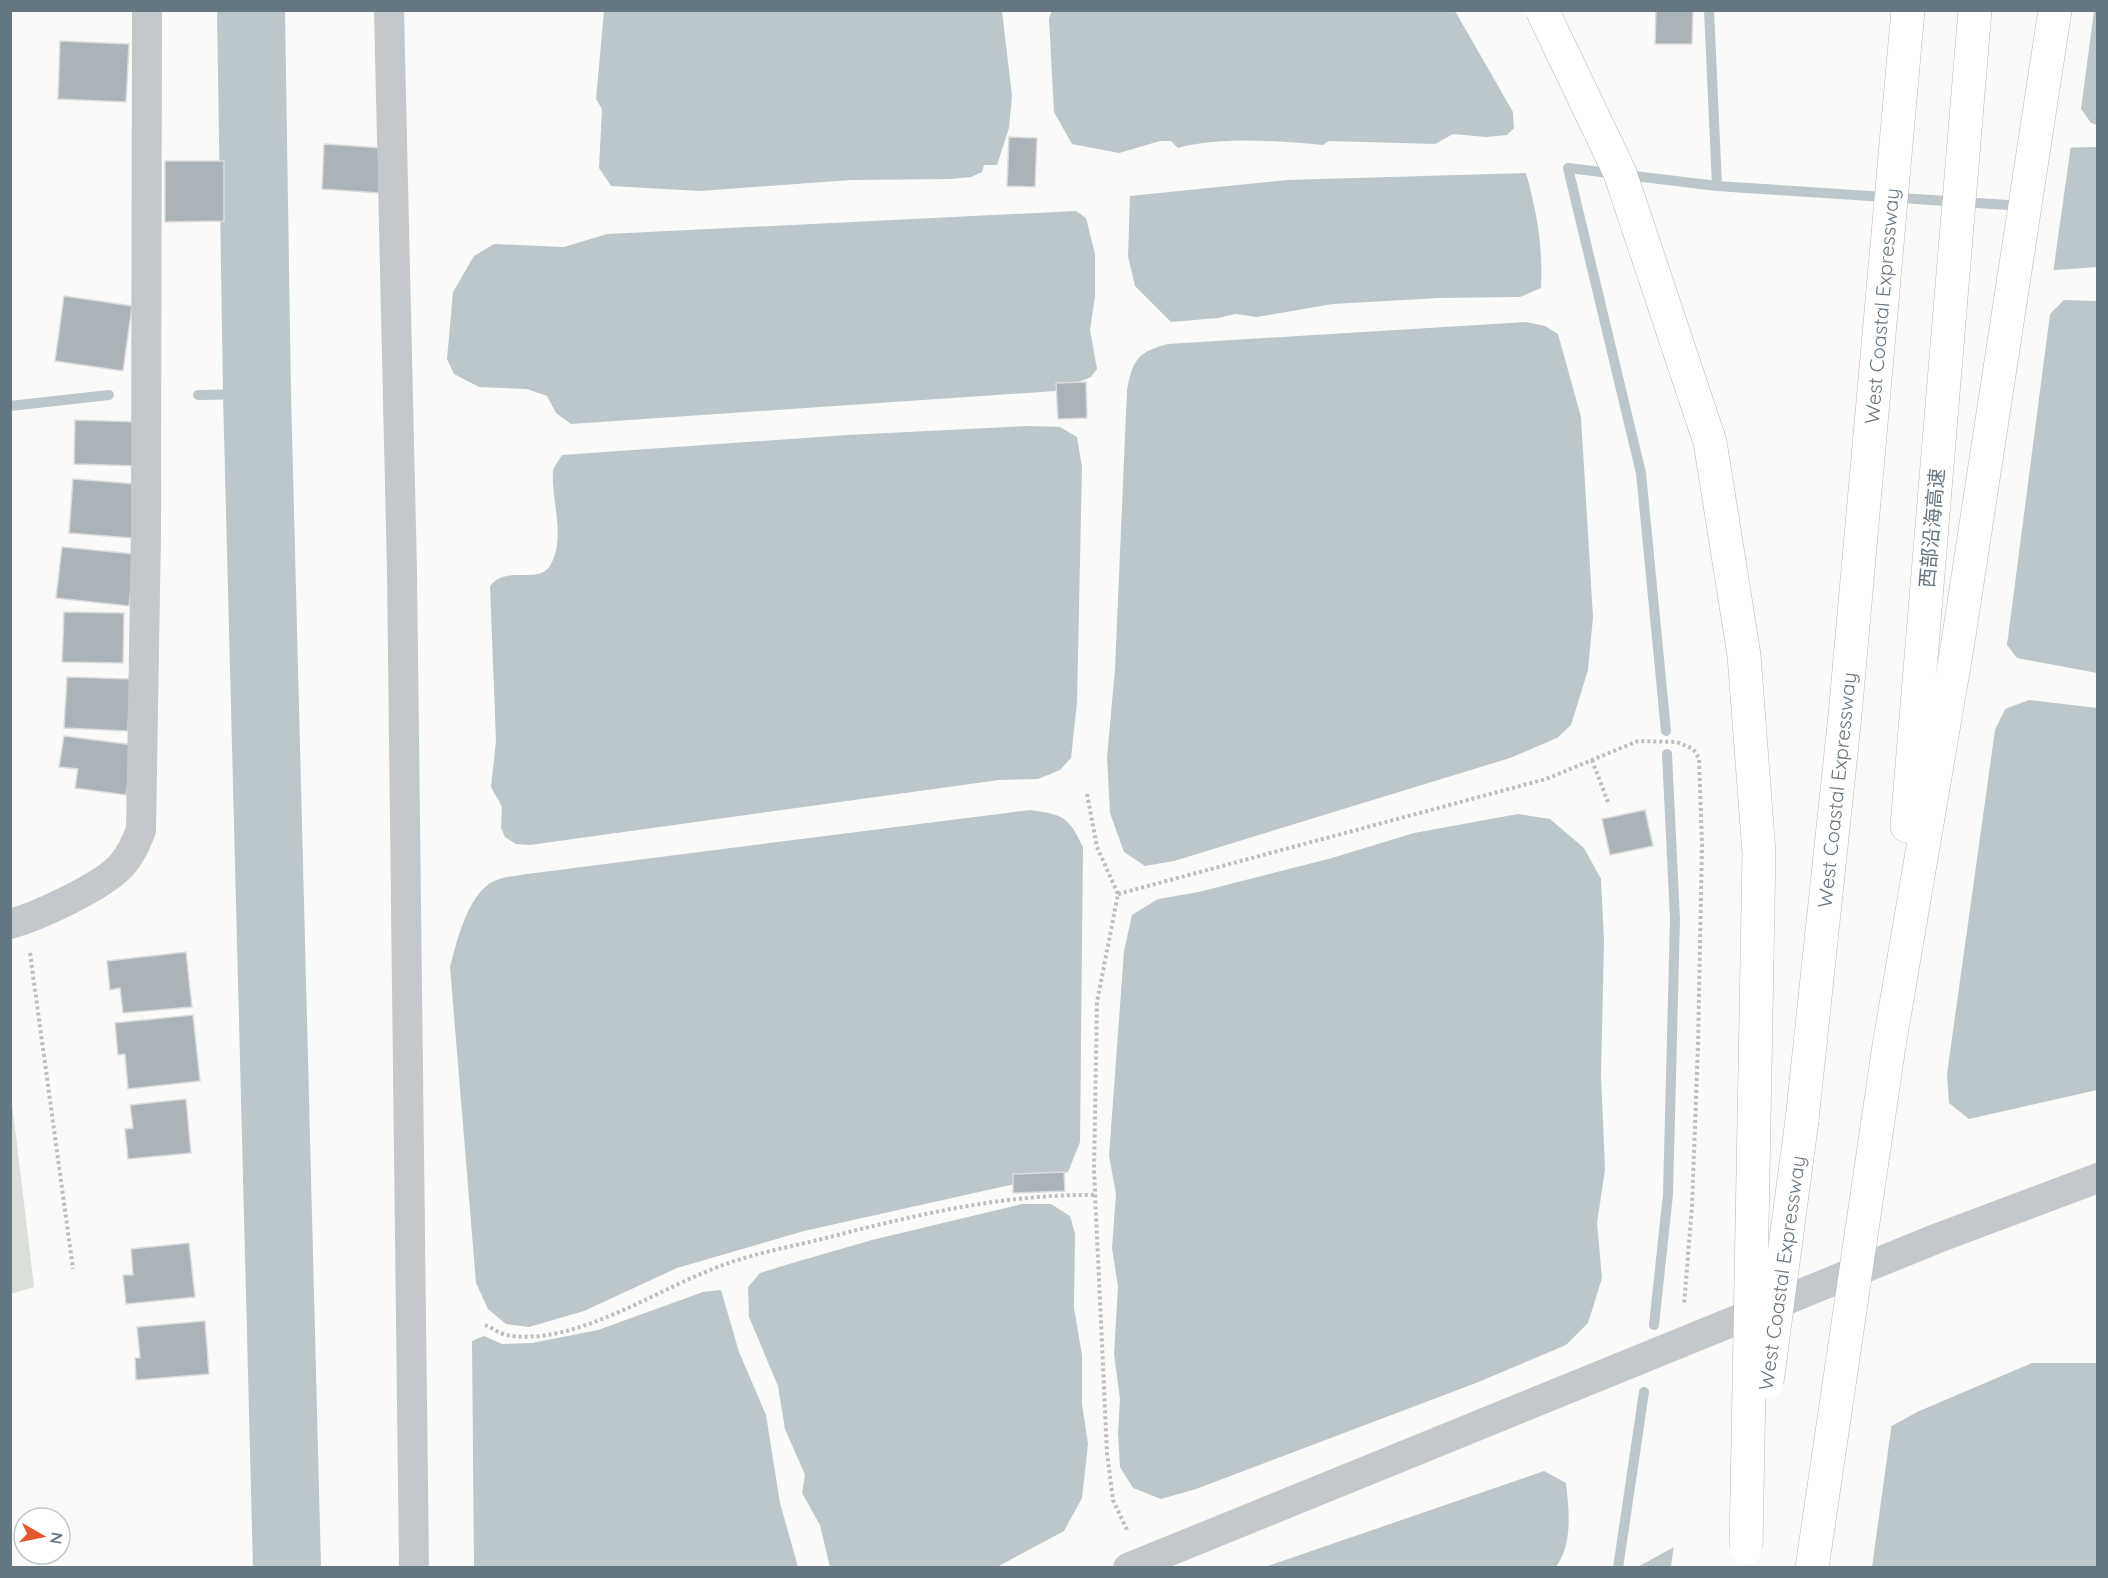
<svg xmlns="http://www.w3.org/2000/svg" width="2108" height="1578" font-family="Quicksand,'Noto Sans SC',sans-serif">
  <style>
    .green { fill: #dadfd7 }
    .water { fill: #bbc7cb }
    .pier { fill: #fafaf8 }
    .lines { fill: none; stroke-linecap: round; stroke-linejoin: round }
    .stream { stroke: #bbc7cb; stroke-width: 10 }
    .river { stroke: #bbc7cb; stroke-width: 68 }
    .building { fill: #aab3b9; stroke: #dcdcda; stroke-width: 1.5 }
    .highway-casing { stroke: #b4b9bd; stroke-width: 34 }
    .path { stroke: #bbbfc2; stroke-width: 4; stroke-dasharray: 3 3; stroke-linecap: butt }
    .street { stroke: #c3c8cc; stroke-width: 30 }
    .highway { stroke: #fff; stroke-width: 33 }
    .highway-bridge-casing { stroke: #b4b9bd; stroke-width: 34; stroke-linecap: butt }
    .highway-bridge { stroke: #fff; stroke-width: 33 }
    .labels { text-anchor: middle; stroke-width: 6; stroke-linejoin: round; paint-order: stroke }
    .street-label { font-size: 20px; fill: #657683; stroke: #fff }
  </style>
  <rect width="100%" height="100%" fill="#fafaf8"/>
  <polygon class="green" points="10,1086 34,1287 11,1294 10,1294"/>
  <g class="water">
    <path d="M1052,10L1455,11L1513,112L1514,128L1507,135L1486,137L1453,134L1435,144L1329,141L1323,145C1279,141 1220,136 1178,148L1171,141H1160L1119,153L1072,144L1054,112L1049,19Z"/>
    <polygon points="604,11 1002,11 1012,96 1009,128 997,165 984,165 982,172 971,177 951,179 851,180 700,191 611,186 599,168 602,109 596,99"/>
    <polygon points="2094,11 2098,11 2097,125 2091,123 2081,109"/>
    <polygon points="2097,147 2097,267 2027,272 2054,148"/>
    <path d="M1526,173C1537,213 1543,246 1541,288L1520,297L1439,298L1333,304L1257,317L1235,314L1218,318L1171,322L1135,286L1128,256L1130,196L1287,180Z"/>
    <polygon points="1076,211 1086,218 1095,254 1095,296 1090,330 1097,369 1091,377 1055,391 571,424 556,413 547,396 527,389 479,387 454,374 447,359 453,292 474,256 494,244 564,247 607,234"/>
    <polygon points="2064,300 2097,301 2097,673 2017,658 2007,645 2050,314"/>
    <path d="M1526,322L1545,326L1558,334L1581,417L1593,617L1588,670L1571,725L1557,738L1510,758L1174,861L1145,866L1124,852L1110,813L1107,757L1115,669L1127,390C1133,360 1137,352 1168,344Z"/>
    <polygon points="11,397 12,533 11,534 10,397"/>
    <path d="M1028,426L1060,427L1077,437L1082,467L1077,702L1071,758L1060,770L1038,779L999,780L530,845L516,844L505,837L501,828L502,807L491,787L496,741L490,586C507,564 540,586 551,564C566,537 551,500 553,471C554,466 559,460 562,455L847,435Z"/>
    <polygon points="2029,700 2097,708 2097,1090 1969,1119 1949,1103 1947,1074 1995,730 2005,709"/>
    <path d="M1030,810C1064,815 1068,816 1083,847L1080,1142L1068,1172L804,1231L677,1268L584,1311L529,1327L506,1324L488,1309L476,1283L450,967C457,940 469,888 499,879C508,876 518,876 527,874Z"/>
    <polygon points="1518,814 1550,819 1584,848 1601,879 1604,942 1601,1074 1605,1170 1597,1223 1602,1278 1588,1323 1566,1345 1476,1383 1196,1489 1161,1499 1133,1488 1120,1467 1118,1433 1120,1399 1114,1354 1118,1287 1112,1248 1116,1194 1109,1156 1124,951 1132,915 1158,899 1199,892 1332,858 1414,833"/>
    <polygon points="1022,1204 1051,1204 1070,1216 1075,1234 1074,1308 1082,1355 1082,1404 1088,1444 1082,1498 1064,1531 997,1567 830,1567 820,1525 802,1493 805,1475 785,1429 778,1386 749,1317 748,1287 760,1273 789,1264 872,1240"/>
    <polygon points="721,1290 739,1352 766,1415 780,1503 798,1567 474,1567 472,1341 484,1336 502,1344 532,1343 598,1330 703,1292"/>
    <polygon points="2032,1363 2097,1363 2097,1567 1636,1568 1917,1412"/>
    <path d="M1544,1471L1566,1483C1569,1510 1573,1544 1556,1567H1265Z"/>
  </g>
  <g class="pier">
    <polygon points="2054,145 2071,145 2053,273 2026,274 2025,271"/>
    <polygon points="1892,1422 1872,1567 1671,1567 1674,1543"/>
  </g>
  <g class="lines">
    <g class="stream">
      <polyline points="1709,10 1717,186"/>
      <polyline points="198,395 257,394"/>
      <polyline points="10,406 109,395"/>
      <polyline points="1666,731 1641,473 1568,168 1717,186 2023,206"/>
      <polyline points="1654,1325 1668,1194 1675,919 1667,754"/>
      <polyline points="1618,1568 1644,1392"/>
    </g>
    <polyline class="river" points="251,10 257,394 287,1568"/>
  </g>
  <g class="building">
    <polygon points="1656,10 1693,10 1692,44 1655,44"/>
    <polygon points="60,41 129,44 126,102 58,99"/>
    <polygon points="1009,137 1037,138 1035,187 1007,186"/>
    <polygon points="324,144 383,148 380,193 322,189"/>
    <polygon points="165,161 224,161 224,221 165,222"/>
    <polygon points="64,296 132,306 123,371 55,361"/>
    <polygon points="1086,382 1087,418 1058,419 1056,383"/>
    <polygon points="75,420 139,422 137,466 74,464"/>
    <polygon points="73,479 136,484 132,538 69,533"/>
    <polygon points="62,547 134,554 129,606 56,598"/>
    <polygon points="64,612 124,613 123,663 62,662"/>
    <polygon points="67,677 130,679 128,731 64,728"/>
    <polygon points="64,736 133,745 126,795 75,788 78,769 59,767"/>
    <polygon points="1645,810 1653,846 1610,855 1602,819"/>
    <polygon points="186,952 192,1007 123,1013 120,988 110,990 107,961"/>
    <polygon points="193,1015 200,1081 128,1089 125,1054 118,1055 115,1023"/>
    <polygon points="186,1099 191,1153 128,1159 125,1129 133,1128 130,1105"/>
    <polygon points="1064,1172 1065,1191 1013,1193 1013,1174"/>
    <polygon points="189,1243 195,1297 126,1304 123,1275 133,1275 131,1249"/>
    <polygon points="205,1321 209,1374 136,1380 135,1358 140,1358 137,1327"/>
  </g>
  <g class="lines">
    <defs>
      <g id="highway">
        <polyline points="1907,826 1975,10"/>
        <polyline points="1889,1046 1958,642 2055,10"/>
        <polyline points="1802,1120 1845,715 1908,10"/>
      </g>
    </defs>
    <use href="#highway" class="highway-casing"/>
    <g class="path">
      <polyline points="1592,760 1609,805"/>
      <polyline points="1087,794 1097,847 1118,894 1097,1002 1094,1171 1107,1453 1113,1500 1128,1532"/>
      <polyline points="1118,894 1546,779 1638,741 1677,742 1693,749 1699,758 1702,844 1698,1045 1692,1206 1684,1305"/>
      <polyline points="30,953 73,1269"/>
      <path d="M485,1325C492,1328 499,1333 506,1335C576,1348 664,1284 729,1263C760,1252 794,1246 826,1238C915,1215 1002,1194 1095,1195"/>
    </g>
    <g class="street">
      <polyline points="389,10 402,572 414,1568"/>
      <path d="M10,924C39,916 101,887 121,866C131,855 136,843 141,830L146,531L147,10"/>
      <polyline points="1128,1568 1938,1238 2098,1178"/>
    </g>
    <use href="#highway" class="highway"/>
    <defs>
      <g id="highway-bridge">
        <polyline points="1542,10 1620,173 1710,442 1744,655 1759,853 1746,1548"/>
        <polyline points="1767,1382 1802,1120"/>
        <polyline points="1812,1568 1889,1046"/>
      </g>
    </defs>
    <use href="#highway-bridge" class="highway-bridge-casing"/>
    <use href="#highway-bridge" class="highway-bridge"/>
  </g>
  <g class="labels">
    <g class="street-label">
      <text transform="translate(1882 306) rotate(-85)" y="7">West Coastal Expressway</text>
      <text transform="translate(1932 528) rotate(-85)" y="7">西部沿海高速</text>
      <text transform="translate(1837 790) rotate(-84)" y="7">West Coastal Expressway</text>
      <text transform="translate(1782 1273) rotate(-82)" y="7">West Coastal Expressway</text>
    </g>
  </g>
  <rect width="2108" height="1578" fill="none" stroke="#657683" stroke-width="24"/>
  <g transform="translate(42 1536) rotate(99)"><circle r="28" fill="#ffffff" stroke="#c1c8cd" stroke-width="1.5"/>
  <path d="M0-4.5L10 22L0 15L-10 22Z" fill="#e4572e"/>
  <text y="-9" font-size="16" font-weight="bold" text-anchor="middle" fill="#657683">N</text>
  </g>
</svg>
